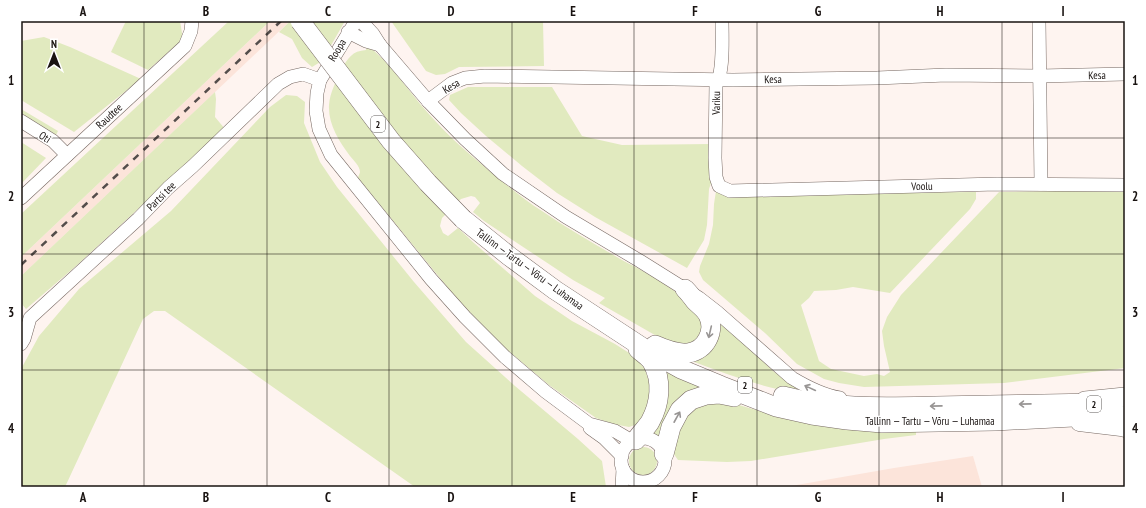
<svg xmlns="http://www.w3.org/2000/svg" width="1146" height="508" font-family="'PT Sans Narrow',sans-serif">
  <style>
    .built { fill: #fce4da }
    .green { fill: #e1eabf }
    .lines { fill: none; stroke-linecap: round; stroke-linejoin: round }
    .minor-casing { stroke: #766862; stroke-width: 14 }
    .major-casing { stroke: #766862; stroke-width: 17 }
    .highway-casing { stroke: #766862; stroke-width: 20 }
    .minor { stroke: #fff; stroke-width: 13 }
    .major { stroke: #fff; stroke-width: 16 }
    .highway { stroke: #fff; stroke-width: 19 }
    .rail { stroke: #544d4b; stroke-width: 2.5; stroke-dasharray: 7 7; stroke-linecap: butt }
    .highway-bridge-casing { stroke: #766862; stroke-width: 20; stroke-linecap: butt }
    .highway-bridge { stroke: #fff; stroke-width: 19 }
    .oneway { stroke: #989594 }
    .grid { fill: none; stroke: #191311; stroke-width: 1; stroke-opacity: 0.55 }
    .labels { text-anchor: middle; stroke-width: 3; stroke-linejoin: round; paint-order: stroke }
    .shield { fill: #fff; stroke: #5e5a58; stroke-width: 1 }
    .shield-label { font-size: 10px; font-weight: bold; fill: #191311 }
    .street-label { font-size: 11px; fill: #191311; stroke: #fff }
    .neatline { fill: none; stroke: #191311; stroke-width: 1.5 }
    .grid-label { font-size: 13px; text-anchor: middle; font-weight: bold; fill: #191311 }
  </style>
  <rect width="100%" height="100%" fill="#fef4f0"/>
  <g class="built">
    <polygon points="270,21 290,21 21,276 21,257"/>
    <polygon points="973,456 982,487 785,487 894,468"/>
  </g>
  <g class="green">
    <polygon points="126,21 180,21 183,39 148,70 111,52"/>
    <polygon points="229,21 270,21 21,257 21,214"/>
    <polygon points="290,21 345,21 322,61 312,67 302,58 292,39 279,32"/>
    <polygon points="391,21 543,21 544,66 459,67 445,74 436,75 426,71"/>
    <polygon points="44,37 70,47 141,79 74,132 21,100 21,41"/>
    <path d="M367,45C392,64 407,90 428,113C447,135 469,154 492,173C508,186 524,200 542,211C568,229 595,244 622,260C649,274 677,288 696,312C700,316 702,325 704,331L689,346L667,342L599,303L605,298L573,280L484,221L473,212L480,203L475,197L471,196L461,199L442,218L440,226L443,233L448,236L458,228L474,243L535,296L572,321L615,344L634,356L645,369L651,389L648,407L638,424L629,427L613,424L596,418L549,385L505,348L458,300L358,178C358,177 360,173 360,172C360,166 353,160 350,156C339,141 328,124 329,105C330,92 336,82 341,70C348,58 352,51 366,50Z"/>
    <polygon points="468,87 552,87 582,136 622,145 711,144 712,180 709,189 707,225 704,240 687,268 595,217 557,193 522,166 486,136 461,113 449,100 450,95"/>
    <polygon points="215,92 216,99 215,117 225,129 76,266 26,309 21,303 21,276"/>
    <polygon points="286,95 297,96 305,102 304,123 320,162 337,187 414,282 466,342 515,386 578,439 602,461 606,487 415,487 165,311 154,311 143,319 65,487 21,487 21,369 39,336 79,289 171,211 270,107"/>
    <polygon points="21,109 58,131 56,135 21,113"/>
    <polygon points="21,142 46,158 21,184"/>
    <polygon points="1125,190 1125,368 1004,383 864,387 839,383 824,379 797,364 765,333 703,280 699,272 700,266 709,244 713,225 714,204 716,191 726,194 976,192 976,199 970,209 890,293 853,287 836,290 814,291 809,298 801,305 819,361 831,369 864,376 877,374 884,376 890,372 884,346 882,331 887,317 901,295 999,192"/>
    <path d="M718,318L773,371L787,381L808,394C797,394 787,391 777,389C747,382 718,371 689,360Z"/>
    <polygon points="659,363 711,388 661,440 655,435 649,433"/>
    <polygon points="713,401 732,403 767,413 916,430 916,435 884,439 751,461 727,462 678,460 673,453 681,422 697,406"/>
    <circle cx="643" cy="461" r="14"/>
  </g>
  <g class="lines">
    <defs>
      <g id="minor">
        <polyline points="356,21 320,80 317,93 316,111 319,129 331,155 431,279 465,317 505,357 546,392 589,424 615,431 632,441"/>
        <path d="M361,21L373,34L380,45L428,101L465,139L503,174L566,217L640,261L699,298L717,312L792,378C807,387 822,395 840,398"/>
        <path d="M722,21C722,34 724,74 716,83L715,158L716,177L719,186L730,191L997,184L1125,185"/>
        <polyline points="1039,21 1041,184"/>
        <polyline points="348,32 366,41 380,45"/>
        <polyline points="428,101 452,83 465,78 485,76 733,80 877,78 946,75 1040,76 1125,74"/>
        <polyline points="21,121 53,141 67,155"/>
        <polyline points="21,198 185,46 191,31 192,21"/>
        <polyline points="21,344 24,339 30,318 138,219 168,188 193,166 278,84 290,77 303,74 320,80"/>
        <polyline points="590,426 590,428 604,438 622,456"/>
        <circle cx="643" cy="460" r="22"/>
        <polyline points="622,487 623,469"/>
      </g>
      <polyline id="major" points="1079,423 1121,428 1125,429"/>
      <g id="highway">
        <polyline points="463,219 509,256 555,290 645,349 681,369 722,386 776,407 812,415 847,420 882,423 995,421 1112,415 1125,416"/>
        <path d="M655,345C664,349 678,354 688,353C706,351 716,330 708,315C705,309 700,306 695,301C692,297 689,293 685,289"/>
        <path d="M783,396C832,409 885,407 936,406C990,405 1043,404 1097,403"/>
        <polyline points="1085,401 1125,397"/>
        <path d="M636,440C640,434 646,428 650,422C660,404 663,381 652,362C649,357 642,353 638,349"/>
        <polyline points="664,454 671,427 680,410 691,400 706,395 719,394 734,397"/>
      </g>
    </defs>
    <use href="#minor" class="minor-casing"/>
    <use href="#major" class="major-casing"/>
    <use href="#highway" class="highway-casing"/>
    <use href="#minor" class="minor"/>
    <use href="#major" class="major"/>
    <use href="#highway" class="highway"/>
    <polyline class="rail" points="21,265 281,21"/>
    <defs>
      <polyline id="highway-bridge" points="300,21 391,141 428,183 463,219"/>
    </defs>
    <use href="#highway-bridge" class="highway-bridge-casing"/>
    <use href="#highway-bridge" class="highway-bridge"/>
  </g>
  <defs><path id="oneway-shaft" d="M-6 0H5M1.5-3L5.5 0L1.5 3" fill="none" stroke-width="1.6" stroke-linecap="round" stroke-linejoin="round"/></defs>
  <g class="oneway">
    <use href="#oneway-shaft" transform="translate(710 332) rotate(103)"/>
    <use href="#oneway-shaft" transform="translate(810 388) rotate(-155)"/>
    <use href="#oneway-shaft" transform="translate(1025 404) rotate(179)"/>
    <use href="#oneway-shaft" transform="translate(936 406) rotate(179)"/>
    <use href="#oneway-shaft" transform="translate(677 417) rotate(-61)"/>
  </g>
  <path class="grid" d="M144,21V487M267,21V487M389,21V487M512,21V487M634,21V487M757,21V487M879,21V487M1002,21V487M21,138H1125M21,254H1125M21,370H1125"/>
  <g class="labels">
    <g class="shield">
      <rect x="371" y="116" width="14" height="16" rx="3"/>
      <rect x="738" y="377" width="14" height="16" rx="3"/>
      <rect x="1087" y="396" width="14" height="16" rx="3"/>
    </g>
    <g class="shield-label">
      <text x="378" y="128">2</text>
      <text x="745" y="389">2</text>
      <text x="1094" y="408">2</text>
    </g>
    <g class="street-label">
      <text transform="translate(337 50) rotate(-59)" y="4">Roopa</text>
      <text transform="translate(1097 75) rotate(-1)" y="4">Kesa</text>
      <text transform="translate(773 79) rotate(-1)" y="4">Kesa</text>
      <text transform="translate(451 86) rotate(-31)" y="4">Kesa</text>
      <text transform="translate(716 103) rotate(-89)" y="4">Variku</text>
      <text transform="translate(109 116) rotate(-43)" y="4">Raudtee</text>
      <text transform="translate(45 137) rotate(33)" y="4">Oti</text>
      <text transform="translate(922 186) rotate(-1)" y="4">Voolu</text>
      <text transform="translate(161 196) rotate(-45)" y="4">Partsi tee</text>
      <text transform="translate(530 269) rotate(36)" y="4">Tallinn — Tartu — Võru — Luhamaa</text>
      <text x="930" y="425">Tallinn — Tartu — Võru — Luhamaa</text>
    </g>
  </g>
  <rect width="1146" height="508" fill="none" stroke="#ffffff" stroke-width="44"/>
  <g transform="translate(54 54)" stroke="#ffffff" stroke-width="3" paint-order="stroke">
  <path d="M0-3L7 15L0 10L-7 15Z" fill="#191311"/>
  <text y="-6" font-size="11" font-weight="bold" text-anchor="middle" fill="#191311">N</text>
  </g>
  <rect x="22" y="22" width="1102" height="464" class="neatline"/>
  <g class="grid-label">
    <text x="83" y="16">A</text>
    <text x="206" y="16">B</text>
    <text x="328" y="16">C</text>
    <text x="451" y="16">D</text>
    <text x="573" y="16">E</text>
    <text x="695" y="16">F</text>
    <text x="818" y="16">G</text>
    <text x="940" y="16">H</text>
    <text x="1063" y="16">I</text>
    <text x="11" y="85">1</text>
    <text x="1135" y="85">1</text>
    <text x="11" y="201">2</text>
    <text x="1135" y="201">2</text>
    <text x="11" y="317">3</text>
    <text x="1135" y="317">3</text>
    <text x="11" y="433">4</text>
    <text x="1135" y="433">4</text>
    <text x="83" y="502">A</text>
    <text x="206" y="502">B</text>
    <text x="328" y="502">C</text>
    <text x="451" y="502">D</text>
    <text x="573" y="502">E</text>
    <text x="695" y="502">F</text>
    <text x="818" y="502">G</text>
    <text x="940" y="502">H</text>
    <text x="1063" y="502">I</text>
  </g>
</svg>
